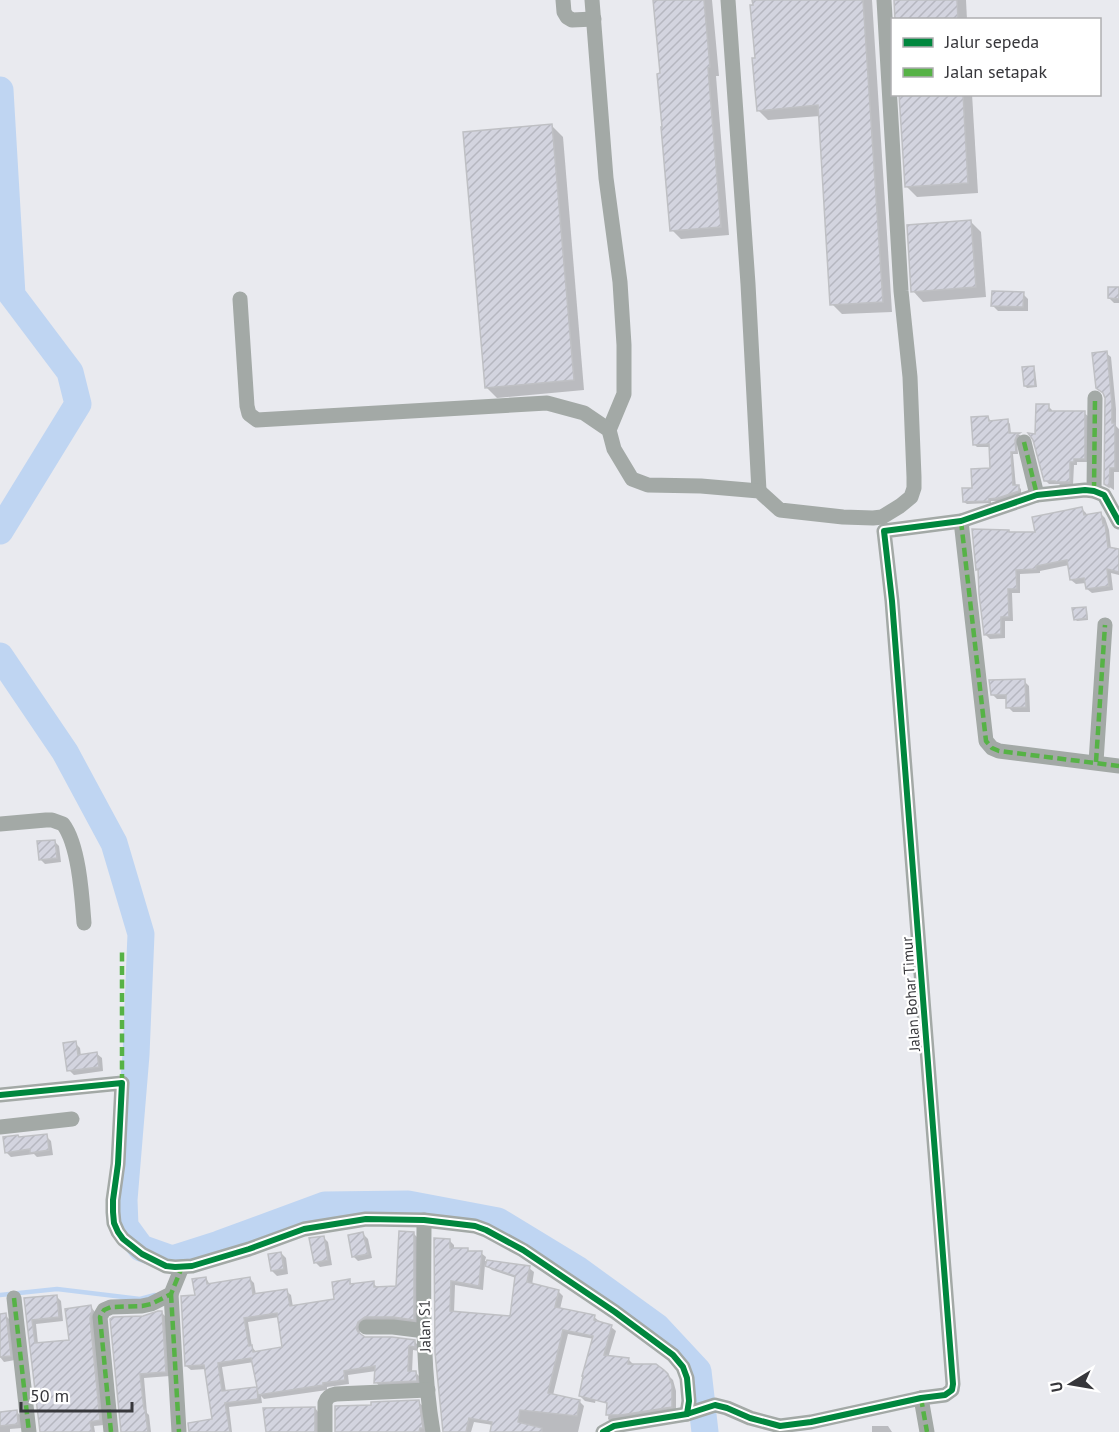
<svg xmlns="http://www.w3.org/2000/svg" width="1119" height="1432" font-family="'PT Sans',sans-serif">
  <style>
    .shadow { fill: #0003; fill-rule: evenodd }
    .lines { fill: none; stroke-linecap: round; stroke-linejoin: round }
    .stream { stroke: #bfd5f2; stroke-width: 4.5 }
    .river { stroke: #bfd5f2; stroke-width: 27 }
    .building { fill: url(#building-hatch); stroke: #bfc0c4; stroke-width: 1.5; fill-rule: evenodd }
    .minor { stroke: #a3a9a6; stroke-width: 15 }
    .quiet { stroke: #56b246; stroke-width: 4.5; stroke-dasharray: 9 4.5; stroke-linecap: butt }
    .cycleway-casing { stroke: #fff; stroke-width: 10 }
    .cycleway { stroke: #00873e; stroke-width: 6 }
    .labels { text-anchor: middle; stroke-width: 4.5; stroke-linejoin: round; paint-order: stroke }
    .street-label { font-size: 15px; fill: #37373b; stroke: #fff }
  </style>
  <defs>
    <pattern id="building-hatch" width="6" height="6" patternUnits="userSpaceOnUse" patternTransform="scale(1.5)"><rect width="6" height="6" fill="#d3d4df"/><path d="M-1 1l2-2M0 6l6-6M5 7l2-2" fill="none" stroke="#b6b7c0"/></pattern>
  </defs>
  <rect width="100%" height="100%" fill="#e9eaef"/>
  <g class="shadow">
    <polygon points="655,0 712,0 719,76 716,76 729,235 681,239 672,230"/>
    <polygon points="754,0 872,0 892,312 842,314 832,304 820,116 768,120 758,110"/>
    <polygon points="895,0 966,0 967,20 896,20"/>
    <polygon points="901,94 972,94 978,193 917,197 906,186"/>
    <polygon points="552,126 563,137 584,390 497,398 486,387"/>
    <polygon points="970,221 981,232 986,297 923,302 913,291"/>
    <polygon points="1119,288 1119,303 1114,303 1109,298"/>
    <polygon points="1023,294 1028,299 1028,311 998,311 993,306"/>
    <polygon points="1106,353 1111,357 1116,409 1116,426 1119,429 1119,472 1114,472 1114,490 1105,484 1105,395 1097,388"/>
    <polygon points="1033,368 1035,370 1037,387 1027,388 1025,386"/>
    <polygon points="1048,406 1052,410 1052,412 1084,413 1088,416 1088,462 1077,462 1077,465 1074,465 1073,485 1060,485 1059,484 1049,484 1045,480 1037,435"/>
    <polygon points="988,417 991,422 1008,421 1010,424 1011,434 1020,435 1022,437 1017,443 1018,454 1013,454 1016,487 1018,486 1021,489 1021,494 1001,501 991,501 991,503 967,504 964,502 973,489 992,470 990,447 977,447 974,444"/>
    <polygon points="1082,509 1086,513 1087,516 1101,514 1105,518 1109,530 1111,549 1119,551 1119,575 1111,573 1113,590 1092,593 1087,589 1086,583 1076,584 1071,580 1069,565 1040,571 1040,573 1020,574 1020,593 1012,593 1013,621 1005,621 1005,638 990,639 985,634 980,571 978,569 1009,531 1011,533 1037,533"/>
    <polygon points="1085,608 1087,610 1088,620 1077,621 1075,619"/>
    <polygon points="1024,681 1029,686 1030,712 1013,712 1008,707 1007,699 997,699 992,694"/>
    <polygon points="54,841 59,846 61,862 45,864 40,859"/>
    <polygon points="75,1043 80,1048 81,1056 97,1054 102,1058 103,1071 74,1075 69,1070"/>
    <polygon points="46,1136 51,1141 53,1155 37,1157 34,1154 11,1157 6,1152 20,1139"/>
    <polygon points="363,1234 368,1239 372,1258 358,1261 353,1256"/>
    <path d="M414,1234L418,1238V1324L362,1326L360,1333L361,1336L365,1338L414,1341L419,1346V1351L413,1350L412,1372L416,1373L420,1377L421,1385L380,1387L376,1382V1371L348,1375L349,1384L327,1387V1390L264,1399L261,1396L262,1403L229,1407L232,1432H190L213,1421L206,1369L191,1370L186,1366L196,1296L206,1278L210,1285L249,1278L254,1283L256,1295L286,1291L291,1295L293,1307L336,1301L349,1281L353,1285L373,1283L378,1288H397ZM279,1317L284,1348L257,1353L252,1347L248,1322ZM254,1362L259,1388L226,1392L222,1367Z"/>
    <polygon points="323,1237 328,1242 332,1265 320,1267 315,1262"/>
    <path d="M449,1240L454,1245V1249L468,1250L470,1252L481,1253L486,1257L485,1261L529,1268L534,1272L532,1285L558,1291L563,1296L560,1309L594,1317L599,1321V1323L611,1327L616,1331L608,1358H606L595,1403L585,1401L580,1396L594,1339L568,1334L553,1395L580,1402L584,1406L578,1432H491L493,1425L474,1422L471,1432H444ZM485,1264L492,1270L516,1278L511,1318L454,1313L455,1285L483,1290Z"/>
    <polygon points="281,1253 286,1258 288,1274 277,1276 272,1271"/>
    <polygon points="57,1297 61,1301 63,1321 36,1324 38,1344 71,1341 91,1307 95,1312 104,1425 94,1426 95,1432 41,1432 26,1300"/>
    <polygon points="162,1313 166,1317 170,1376 144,1378 147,1413 149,1415 151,1432 123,1432 144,1317"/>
    <polygon points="5,1315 10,1320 15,1360 4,1362 0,1357 0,1316"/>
    <polygon points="615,1358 628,1359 633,1364 664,1371 673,1380 676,1391 676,1411 612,1423 608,1419"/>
    <polygon points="418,1402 423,1406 427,1432 336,1432 373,1406"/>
    <polygon points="315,1408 319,1413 320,1432 267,1432"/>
    <polygon points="16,1411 21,1416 22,1428 10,1429 10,1432 0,1432 0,1413"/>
    <polygon points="872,1426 888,1426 892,1432 872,1432"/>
  </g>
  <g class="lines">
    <polyline class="stream" points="0,1295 57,1289 140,1299 155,1295"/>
    <g class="river">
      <polyline points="0,90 12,295 70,372 78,404 0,531"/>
      <polyline points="0,656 65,752 114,843 141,934 136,1055 124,1200 125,1226 141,1248 172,1259 219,1244 325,1205 408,1204 498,1221 577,1269 657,1327 698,1371 705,1432"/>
    </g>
  </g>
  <g class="building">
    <polygon points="653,0 704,0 710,67 708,68 721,227 670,231 661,127 662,127 657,74 660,73"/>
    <polygon points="752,0 863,0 883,302 830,305 818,105 757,111 752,58 755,58 750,5 753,5"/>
    <polygon points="894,0 957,0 958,20 895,20"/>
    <polygon points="899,94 963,94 968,183 905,187"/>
    <polygon points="552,124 574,380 485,388 463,132"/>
    <polygon points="971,220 976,287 911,292 907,225"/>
    <polygon points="1108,287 1119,287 1119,299 1108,298"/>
    <polygon points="992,291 1024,292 1023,307 991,306"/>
    <polygon points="1107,351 1112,404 1112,423 1115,423 1115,468 1110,468 1109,487 1104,484 1105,398 1103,393 1096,388 1092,353"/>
    <polygon points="1034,366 1035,386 1024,386 1022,367"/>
    <polygon points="1036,404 1049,404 1049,411 1085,411 1085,459 1074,459 1074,462 1070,462 1070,482 1055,482 1055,481 1044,481 1033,440 1028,433 1035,434"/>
    <polygon points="988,416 989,421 1008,419 1009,433 1020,433 1017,435 1015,440 1016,452 1011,452 1013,485 1019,485 1019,491 998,498 989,499 989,501 963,502 962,488 972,488 971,469 990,468 989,444 973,445 971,417"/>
    <polygon points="1082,507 1084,515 1101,512 1103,524 1105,524 1108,547 1119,549 1119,572 1107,569 1109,586 1086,589 1084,578 1070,580 1067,560 1036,566 1036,569 1016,570 1017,589 1008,589 1009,617 1001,617 1001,634 984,635 979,594 978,569 976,570 972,529 1009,530 1009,532 1035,532 1032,517"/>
    <polygon points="1086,607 1087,618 1074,620 1072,608"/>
    <polygon points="1025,679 1026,707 1006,708 1006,695 991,695 989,680"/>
    <polygon points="55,840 57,858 39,860 37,841"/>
    <polygon points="76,1041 78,1055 97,1052 99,1067 67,1071 63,1043"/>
    <polygon points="47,1134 49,1150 30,1153 30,1149 5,1153 3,1137 18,1135 19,1137"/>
    <path d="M399,1231L414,1232V1320L393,1317H365L358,1322L356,1328L358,1332L365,1337H392L415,1340V1347L409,1346L408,1371H416L417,1381L374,1383L375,1366L344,1371L345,1380L323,1383V1385L258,1395L257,1388L258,1399L225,1403L230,1432H189L188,1423L212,1419L204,1365L185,1366L181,1296L195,1295L192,1279L206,1277L207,1284L250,1277L253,1294L287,1289L290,1306L334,1299L332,1282L350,1279V1284L374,1281V1287L396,1286ZM277,1313L282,1347L253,1352L252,1345L249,1346L244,1318ZM251,1358L257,1387L222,1391L218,1363Z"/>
    <polygon points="363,1232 368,1254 352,1257 348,1235"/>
    <polygon points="324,1236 328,1260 314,1263 309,1238"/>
    <polygon points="434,1238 450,1239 450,1248 468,1248 468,1251 482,1251 479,1286 451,1281 450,1311 510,1316 515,1276 485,1266 487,1260 530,1266 527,1282 559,1290 555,1307 595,1315 594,1320 612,1325 604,1355 629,1358 628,1364 656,1364 664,1370 668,1374 672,1385 672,1407 621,1415 606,1415 607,1403 579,1396 583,1376 582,1376 593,1336 563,1330 548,1393 580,1400 577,1416 520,1410 518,1422 542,1428 542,1432 490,1432 492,1422 469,1418 466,1432 443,1432 435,1353"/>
    <polygon points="281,1252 284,1269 271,1271 268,1254"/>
    <polygon points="57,1295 59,1317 32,1320 35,1343 69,1340 65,1309 91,1305 92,1311 90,1318 100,1420 90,1422 92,1432 40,1432 24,1298"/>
    <polygon points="158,1311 162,1311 166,1372 140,1374 144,1409 145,1409 148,1432 121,1432 110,1319 113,1317 143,1316"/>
    <polygon points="6,1313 11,1356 0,1357 0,1314"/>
    <polygon points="419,1400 423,1428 420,1428 419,1432 335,1432 335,1406 371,1405 371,1402"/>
    <polygon points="315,1407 315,1432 266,1432 263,1408"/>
    <polygon points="17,1410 18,1424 0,1426 0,1412"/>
  </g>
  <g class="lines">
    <g class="minor">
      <polyline points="563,0 564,12 567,17 572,20 594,19"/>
      <polyline points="592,0 606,178 620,282 624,345 624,394 609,430"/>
      <polyline points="728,0 748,284 759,491"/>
      <polyline points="240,299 247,406 249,414 257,420 547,403 584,413 609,430 614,449 632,479 648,485 701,486 759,491 780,510 843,517 873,518 882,517 900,506 911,497 914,488 914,477 910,377 901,291 884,0"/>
      <polyline points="1024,442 1037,495"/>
      <polyline points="1094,491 1095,398"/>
      <polyline points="961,521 986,741 992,748 999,751 1119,766"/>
      <polyline points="1096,762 1105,625"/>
      <path d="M0,824L46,820H52L63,824C79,845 82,897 84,923"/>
      <polyline points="0,1095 122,1083 118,1164 113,1200 113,1212 114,1223 118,1232 123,1239 142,1254 166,1266 175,1267 192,1266 249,1249 304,1229 366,1219 424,1220 475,1226 486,1230 523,1250 615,1312 673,1355 683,1367 687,1378 689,1401 687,1414"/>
      <polyline points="0,1127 72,1119"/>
      <path d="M424,1220C424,1290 421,1363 433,1432"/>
      <polyline points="171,1294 179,1432"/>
      <polyline points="14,1298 29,1432"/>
      <polyline points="366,1327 393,1327 425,1331"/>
      <polyline points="921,1398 927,1432"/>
      <polyline points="111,1432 100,1317 104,1310 111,1307 142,1306 151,1304 171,1294 182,1267"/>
      <path d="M325,1432V1403C327,1397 330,1395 336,1394L428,1390"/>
      <polyline points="603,1432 614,1426 687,1414 715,1405 727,1408 750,1418 780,1426 811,1422 921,1398 945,1395 952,1390 953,1384 892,601 884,531 961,521 1037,495 1085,490 1094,491 1104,495 1119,522"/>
    </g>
    <g class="quiet">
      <polyline points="1024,442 1037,495"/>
      <polyline points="1094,491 1095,398"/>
      <polyline points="961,521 986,741 992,748 999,751 1119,766"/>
      <polyline points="1096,762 1105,625"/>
      <polyline points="122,1083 122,949"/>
      <polyline points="171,1294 179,1432"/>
      <polyline points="14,1298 29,1432"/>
      <polyline points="921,1398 927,1432"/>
      <polyline points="111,1432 100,1317 104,1310 111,1307 142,1306 151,1304 171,1294 182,1267"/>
    </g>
    <defs>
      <g id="cycleway">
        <polyline points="0,1095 122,1083 118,1164 113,1200 113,1212 114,1223 118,1232 123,1239 142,1254 166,1266 175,1267 192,1266 249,1249 304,1229 366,1219 424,1220 475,1226 486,1230 523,1250 615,1312 673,1355 683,1367 687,1378 689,1401 687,1414"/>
        <polyline points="603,1432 614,1426 687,1414 715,1405 727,1408 750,1418 780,1426 811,1422 921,1398 945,1395 952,1390 953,1384 892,601 884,531 961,521 1037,495 1085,490 1094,491 1104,495 1119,522"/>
      </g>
    </defs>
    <use href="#cycleway" class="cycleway-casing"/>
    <use href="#cycleway" class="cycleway"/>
  </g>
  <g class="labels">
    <g class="street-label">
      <text transform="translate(911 994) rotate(-94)" y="5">Jalan Bohar Timur</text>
      <text transform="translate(425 1326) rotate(-91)" y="5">Jalan S1</text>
    </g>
  </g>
  <rect x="891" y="18" width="210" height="78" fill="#ffffff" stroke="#afafb1" stroke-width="1.5"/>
  <rect x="903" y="38" width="30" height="9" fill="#00873e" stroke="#afafb1" stroke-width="1.5"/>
  <text x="945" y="48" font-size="18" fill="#37373b">Jalur sepeda</text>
  <rect x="903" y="68" width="30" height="9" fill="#56b246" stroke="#afafb1" stroke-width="1.5"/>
  <text x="945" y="78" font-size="18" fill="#37373b">Jalan setapak</text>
  <g transform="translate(1071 1384) rotate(259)" stroke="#ffffff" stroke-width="4.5" paint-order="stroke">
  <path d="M0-4.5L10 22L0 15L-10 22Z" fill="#37373b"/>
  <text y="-9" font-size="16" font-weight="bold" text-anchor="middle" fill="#37373b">U</text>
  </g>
  <path d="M21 1402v9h111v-9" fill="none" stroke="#37373b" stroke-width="3"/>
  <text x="30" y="1402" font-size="18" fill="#37373b" stroke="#ffffff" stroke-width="4.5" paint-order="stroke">50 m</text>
</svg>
